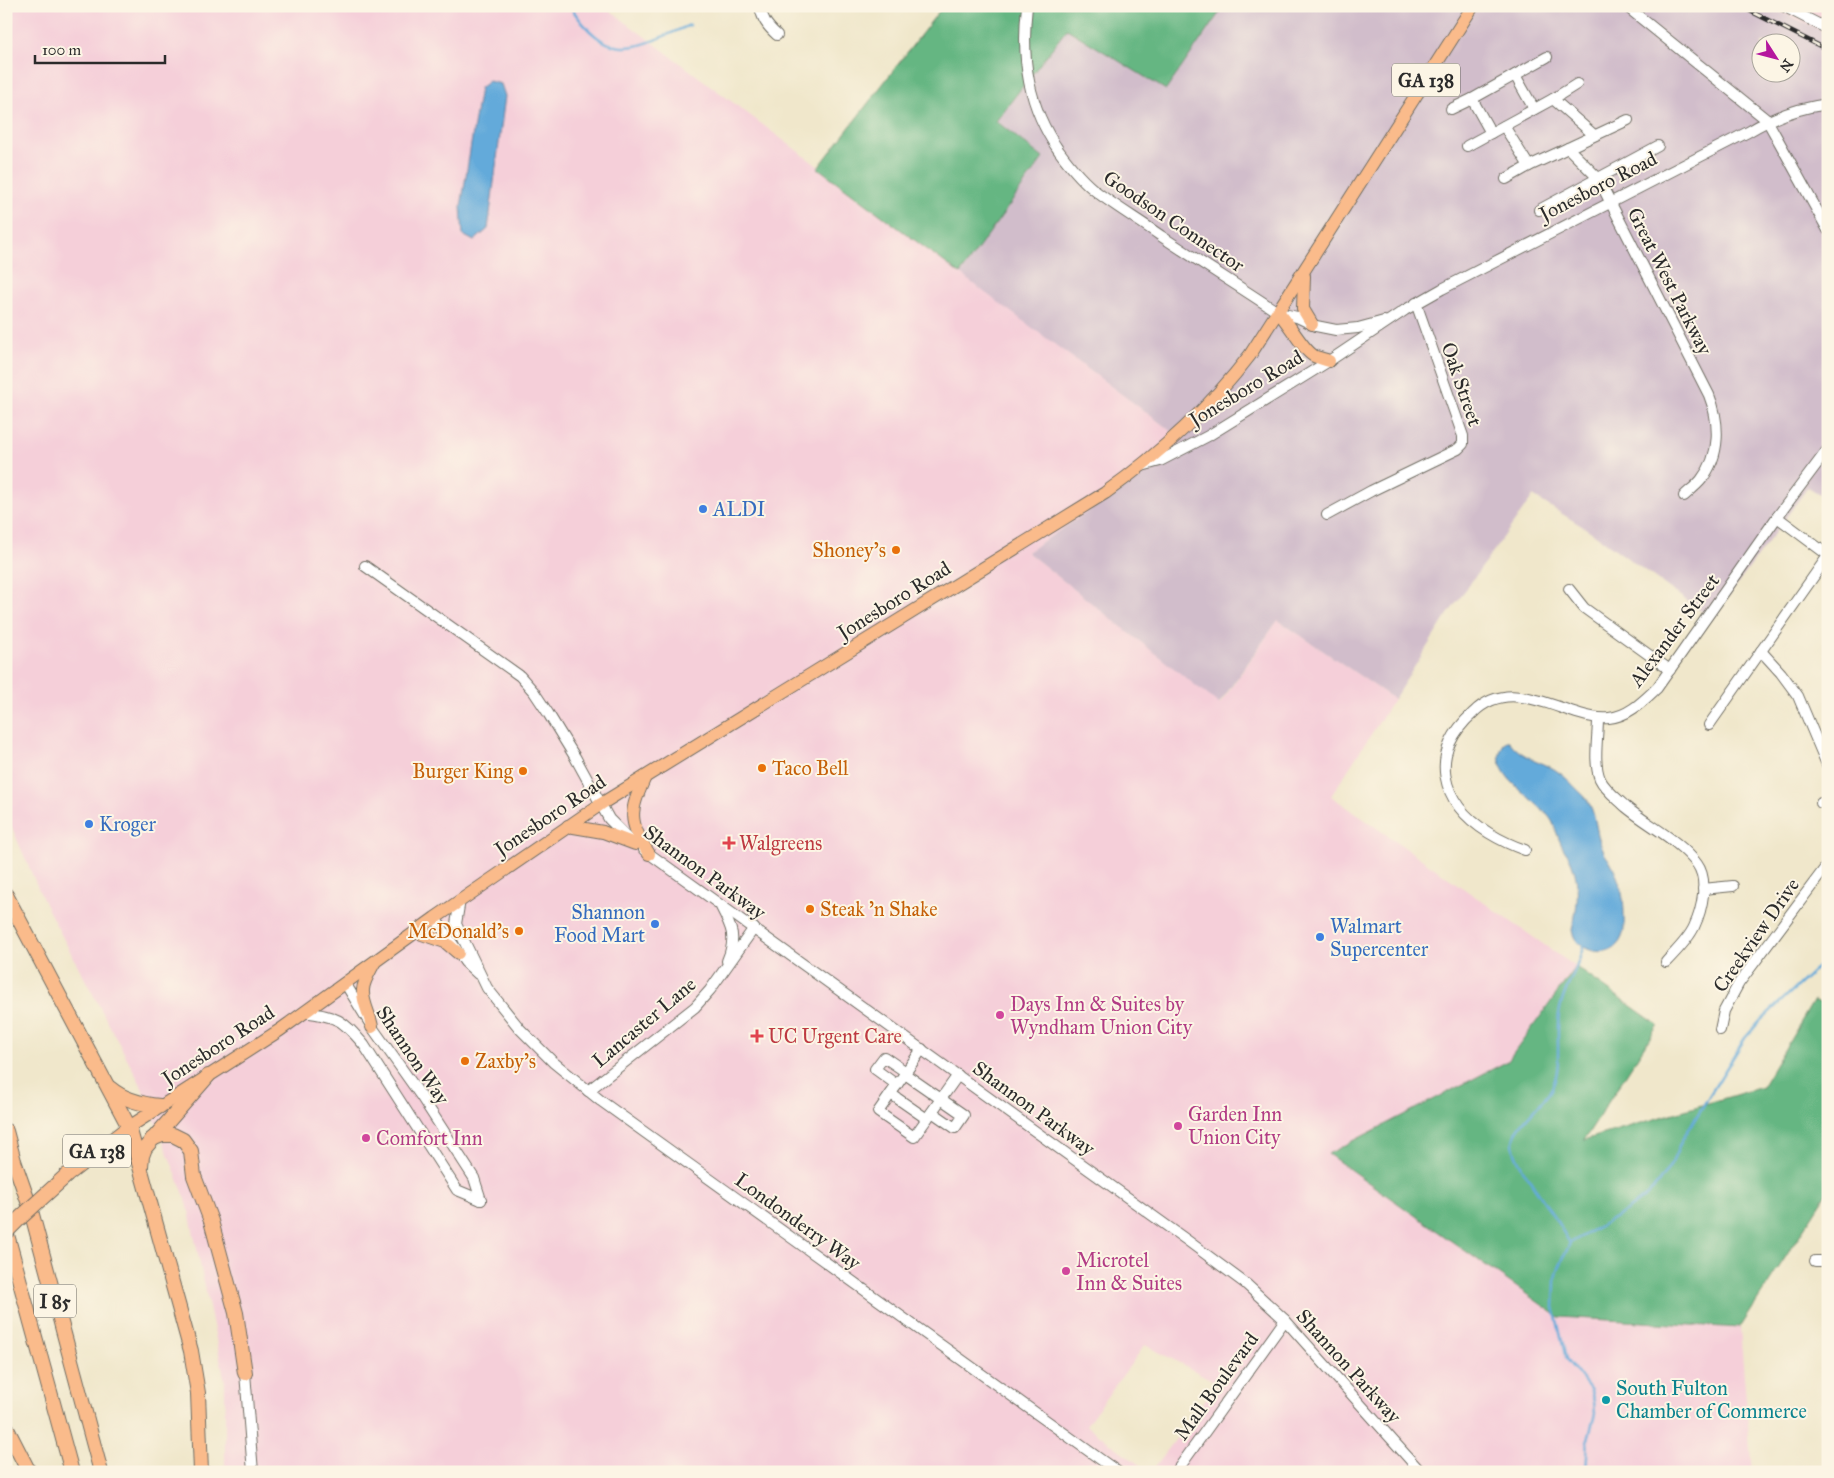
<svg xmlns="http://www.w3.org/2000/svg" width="1834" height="1478" font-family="'IM FELL Great Primer',serif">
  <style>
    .built { fill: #f5cfd9 }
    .industrial { fill: #d1bdcb; fill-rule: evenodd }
    .forest { fill: #65b682; stroke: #487056 }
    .water { fill: #64aada; stroke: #486a82 }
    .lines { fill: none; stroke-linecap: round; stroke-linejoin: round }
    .stream { stroke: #64aada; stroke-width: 2.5 }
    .minor-casing { stroke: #706d63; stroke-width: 12 }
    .major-casing { stroke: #706d63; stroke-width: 14 }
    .highway-casing { stroke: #706d63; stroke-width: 16 }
    .minor { stroke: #fff; stroke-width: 10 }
    .major { stroke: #fabb8b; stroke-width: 12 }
    .highway { stroke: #fabb8b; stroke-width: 14 }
    .rail-casing { stroke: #2b2b2b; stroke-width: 4.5 }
    .rail { stroke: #fcf5e5; stroke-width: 2.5; stroke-dasharray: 8; stroke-linecap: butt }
    .highway-bridge-casing { stroke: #706d63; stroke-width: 16; stroke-linecap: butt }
    .highway-bridge { stroke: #fabb8b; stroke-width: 14 }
    .shop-dot { fill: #3f7fe0; stroke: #fcf5e5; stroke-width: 2 }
    .food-dot { fill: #e8710a; stroke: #fcf5e5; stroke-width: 2 }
    .health-dot { fill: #e0444e; stroke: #fcf5e5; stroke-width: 2 }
    .hotel-dot { fill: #d1479c; stroke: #fcf5e5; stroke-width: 2 }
    .culture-dot { fill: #0f9aa8; stroke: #fcf5e5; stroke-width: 2 }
    .labels { text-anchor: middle; stroke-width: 4; stroke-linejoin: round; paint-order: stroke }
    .shield { fill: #fcf5e5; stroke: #6a6863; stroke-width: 1 }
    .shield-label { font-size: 19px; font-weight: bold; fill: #2b2b2b }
    .street-label { font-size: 20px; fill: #2b2b2b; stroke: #fcf5e5 }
    .shop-label { font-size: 20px; fill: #366cbe; stroke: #fcf5e5; text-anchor: start }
    .food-label { font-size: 20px; fill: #c56008; stroke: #fcf5e5; text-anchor: end }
    .health-label { font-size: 20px; fill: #be3a42; stroke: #fcf5e5; text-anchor: start }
    .hotel-label { font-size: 20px; fill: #b23c85; stroke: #fcf5e5; text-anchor: start }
    .culture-label { font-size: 20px; fill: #0d838f; stroke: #fcf5e5; text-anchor: start }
  </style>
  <rect width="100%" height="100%" fill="#fcf5e5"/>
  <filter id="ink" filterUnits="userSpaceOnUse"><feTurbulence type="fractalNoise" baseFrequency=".02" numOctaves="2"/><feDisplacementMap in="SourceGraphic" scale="10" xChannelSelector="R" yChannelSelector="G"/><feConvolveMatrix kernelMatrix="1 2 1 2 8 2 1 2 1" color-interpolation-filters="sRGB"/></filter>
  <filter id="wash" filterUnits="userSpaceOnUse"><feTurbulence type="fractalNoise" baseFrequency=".0096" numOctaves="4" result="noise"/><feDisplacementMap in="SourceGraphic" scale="20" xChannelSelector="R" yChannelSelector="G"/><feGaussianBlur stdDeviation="1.12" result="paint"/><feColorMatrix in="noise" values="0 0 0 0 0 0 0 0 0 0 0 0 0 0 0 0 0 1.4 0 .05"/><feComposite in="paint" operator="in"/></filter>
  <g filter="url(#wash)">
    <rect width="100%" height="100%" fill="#f0e7cb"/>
    <g class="built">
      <polygon points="6,6 604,6 1178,436 1104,501 1027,552 1220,704 1278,620 1394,699 1331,796 1576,967 1508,1061 1328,1154 1559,1317 1740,1328 1752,1472 1151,1472 1218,1383 1145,1345 1086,1425 1149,1472 225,1472 225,1382 187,1202 140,1083 45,904 6,814"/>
      <polygon points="1767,6 1828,6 1828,33"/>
    </g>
    <path class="industrial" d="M1224,6H1767L1828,33V499L1808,487L1712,619L1590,531L1533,496L1446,617L1394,699L1278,620L1219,704L1027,552L1104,501L1178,436L960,274L1043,158L996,121L1067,29L1166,90ZM1762,42H1792V72H1762Z"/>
    <g class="forest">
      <polygon points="943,6 1224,6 1166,90 1067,29 996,121 1043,158 960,274 818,168"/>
      <polygon points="1576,967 1658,1025 1584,1140 1762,1087 1814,1000 1828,1007 1828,1191 1740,1328 1559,1317 1328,1154 1508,1061"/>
    </g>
    <g class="water">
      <polygon points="489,81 501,84 505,96 488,229 474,241 463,235 461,207 480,88"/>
      <path d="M1506,741H1509C1520,757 1538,760 1554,769C1564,775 1571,783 1579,791C1583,795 1587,798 1589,803C1597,818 1596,836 1603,850C1604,854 1607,857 1609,860C1619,877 1624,894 1624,914C1624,921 1625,930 1622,937C1613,961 1575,953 1572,930C1578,904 1581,884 1570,859C1568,854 1564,851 1562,846C1558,838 1556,829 1552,821C1537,797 1481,773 1506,741Z"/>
    </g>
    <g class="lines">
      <g class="stream">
        <path d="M570,6C610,66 634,49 690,25"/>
        <path d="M1570,1243C1563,1232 1556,1219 1548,1208C1539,1193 1515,1162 1513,1145C1511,1129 1540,1106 1549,1093C1564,1070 1555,1040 1559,1014C1562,990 1578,971 1583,947"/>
        <polyline points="1586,1472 1588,1439 1595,1414 1594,1401 1590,1389 1566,1359 1554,1307 1555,1281 1559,1268 1570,1243 1628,1210 1648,1194 1657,1185 1672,1163 1682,1140 1745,1038 1762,1019 1819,966 1828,955"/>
      </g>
    </g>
  </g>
  <g filter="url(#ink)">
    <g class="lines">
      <defs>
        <g id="minor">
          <path d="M760,6C762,19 767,26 777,35"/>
          <path d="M1027,6C1021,60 1028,106 1059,151C1070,166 1083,182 1098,193C1118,208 1140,221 1161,236C1200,262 1240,287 1279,313L1297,317L1316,326L1336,330L1358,328L1384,321"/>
          <polyline points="1626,6 1767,120 1828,230"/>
          <polyline points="1783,6 1828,29"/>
          <polyline points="1515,75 1534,109"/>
          <polyline points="1577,84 1553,99 1594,135"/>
          <polyline points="1472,99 1547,57"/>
          <polyline points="1451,109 1472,99 1491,133"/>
          <path d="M1628,120L1568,148L1598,178L1709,395C1720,423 1721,455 1701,480C1696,486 1689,491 1684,496"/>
          <polyline points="1504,126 1529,166 1568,148"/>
          <polyline points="1467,146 1553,99"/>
          <polyline points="1506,179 1529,166"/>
          <polyline points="1539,210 1658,146"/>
          <path d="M1142,466L1160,461L1208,436L1329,361L1405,310L1442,289L1748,132C1774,116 1798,108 1828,104"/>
          <polyline points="1327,515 1371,491 1458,449 1463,444 1463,436 1416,303"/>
          <polyline points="1777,517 1828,555"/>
          <polyline points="365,566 520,676 534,692 548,713 575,757 609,819 630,840"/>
          <polyline points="1569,589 1584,608 1670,670"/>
          <polyline points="1761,651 1781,673 1798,696 1828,767"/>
          <path d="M1598,719C1598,738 1593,762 1600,779C1605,790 1618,799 1626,807C1649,826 1679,840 1697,864C1709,880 1702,910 1694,927C1688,940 1675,952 1666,962"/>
          <polyline points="1709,725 1828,556"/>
          <polyline points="1821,803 1828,800"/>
          <polyline points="644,850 1188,1241 1246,1284 1285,1320 1421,1472"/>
          <path d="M1525,850C1502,842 1474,827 1459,807C1445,788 1440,765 1450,743C1456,730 1463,722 1473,713C1505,681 1543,703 1580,714C1590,717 1598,719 1609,718C1629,716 1643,701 1657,688L1777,517L1828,449"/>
          <polyline points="1703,889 1733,886"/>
          <polyline points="460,900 456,924 487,988 520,1029 553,1062 601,1101 1118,1472"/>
          <path d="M721,907C732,928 737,938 727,961"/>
          <polyline points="435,918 465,962 478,974"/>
          <polyline points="345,983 372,1027 421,1096 474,1178 481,1200"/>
          <path d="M304,1012C338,1017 342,1019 364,1045L457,1190L481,1200"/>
          <polyline points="1720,1030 1724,1011 1739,983 1828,864"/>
          <polyline points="922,1049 878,1112 914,1137 958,1075"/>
          <polyline points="905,1074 964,1115 955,1128 932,1112"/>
          <polyline points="897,1085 875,1069 884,1057 906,1072"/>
          <polyline points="588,1091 695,1007 710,990 754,928"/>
          <polyline points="891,1094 927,1119"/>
          <polyline points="1815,1261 1828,1261"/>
          <polyline points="245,1373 253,1472"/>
          <polyline points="1176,1472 1285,1320"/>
        </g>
        <g id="major">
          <polyline points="1304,276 1303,309 1312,324"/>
          <path d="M1279,313C1289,323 1303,350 1314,356C1318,358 1324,359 1329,361"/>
          <path d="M645,777C629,813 628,820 649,854"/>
          <polyline points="568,826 603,832 635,844"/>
          <polyline points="416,932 445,942 458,953"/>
          <path d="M372,1027C370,1014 362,1002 363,990C363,982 370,971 374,963"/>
          <path d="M129,1127L280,1030L435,918L601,804L1105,493C1161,453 1208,410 1250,355L1473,6"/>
        </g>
        <g id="highway">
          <polyline points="6,895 129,1127 191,1351 198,1393 201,1472"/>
          <path d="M110,1088C124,1100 141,1104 160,1106"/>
          <polyline points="6,1131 14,1161 30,1207 101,1472"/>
          <polyline points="152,1139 162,1135 173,1135 183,1140 191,1151 194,1176 211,1221 236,1313 245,1373"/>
          <polyline points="141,1166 142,1156 145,1148 208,1076"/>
          <polyline points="67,1175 129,1127"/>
          <polyline points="6,1231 72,1472"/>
          <polyline points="6,1427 29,1472"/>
        </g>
      </defs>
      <use href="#minor" class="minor-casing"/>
      <use href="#major" class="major-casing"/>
      <use href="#highway" class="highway-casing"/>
      <use href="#minor" class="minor"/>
      <use href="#major" class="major"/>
      <use href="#highway" class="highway"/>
      <defs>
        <polyline id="rail" points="1740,6 1828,50"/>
      </defs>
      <use href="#rail" class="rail-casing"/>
      <use href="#rail" class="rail"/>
      <defs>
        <polyline id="highway-bridge" points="6,1232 19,1219 67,1175"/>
      </defs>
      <use href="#highway-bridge" class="highway-bridge-casing"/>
      <use href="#highway-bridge" class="highway-bridge"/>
    </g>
  </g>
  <g class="shop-dot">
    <circle cx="703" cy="509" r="5"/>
    <circle cx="89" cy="824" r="5"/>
    <circle cx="655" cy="924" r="5"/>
    <circle cx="1320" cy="937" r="5"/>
  </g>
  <g class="food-dot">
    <circle cx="896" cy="550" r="5"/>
    <circle cx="762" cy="768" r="5"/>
    <circle cx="523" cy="771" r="5"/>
    <circle cx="810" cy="909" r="5"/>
    <circle cx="519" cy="931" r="5"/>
    <circle cx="465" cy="1061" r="5"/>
  </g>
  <g class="health-dot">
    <path d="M726.5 835.5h5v5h5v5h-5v5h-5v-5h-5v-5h5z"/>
    <path d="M754.5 1028.5h5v5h5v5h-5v5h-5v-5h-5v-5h5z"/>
  </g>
  <g class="hotel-dot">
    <circle cx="1000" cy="1015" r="5"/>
    <circle cx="1178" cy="1126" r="5"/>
    <circle cx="366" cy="1138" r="5"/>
    <circle cx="1066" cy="1271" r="5"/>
  </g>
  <circle class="culture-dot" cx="1606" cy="1400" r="5"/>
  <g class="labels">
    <g class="shield">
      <rect x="1392" y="63.5" width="68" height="33" rx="4"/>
      <rect x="63" y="1134.5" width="68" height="33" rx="4"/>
      <rect x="34" y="1284.5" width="42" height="33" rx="4"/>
    </g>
    <g class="shield-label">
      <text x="1426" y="87">GA 138</text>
      <text x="97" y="1158">GA 138</text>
      <text x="55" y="1308">I 85</text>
    </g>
    <g class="street-label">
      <text transform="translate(1598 186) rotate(-27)" y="7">Jonesboro Road</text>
      <text transform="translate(1174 221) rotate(34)" y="7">Goodson Connector</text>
      <text transform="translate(1670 281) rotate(63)" y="7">Great West Parkway</text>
      <text transform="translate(1462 384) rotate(71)" y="7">Oak Street</text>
      <text transform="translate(1246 388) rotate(-31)" y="7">Jonesboro Road</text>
      <text transform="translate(894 600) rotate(-32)" y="7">Jonesboro Road</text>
      <text transform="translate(1674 630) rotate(-53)" y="7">Alexander Street</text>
      <text transform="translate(550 815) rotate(-34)" y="7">Jonesboro Road</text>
      <text transform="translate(705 872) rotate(36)" y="7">Shannon Parkway</text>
      <text transform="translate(1756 935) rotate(-55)" y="7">Creekview Drive</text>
      <text transform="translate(644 1022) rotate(-40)" y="7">Lancaster Lane</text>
      <text transform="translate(218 1045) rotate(-33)" y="7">Jonesboro Road</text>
      <text transform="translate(413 1055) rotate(56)" y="7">Shannon Way</text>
      <text transform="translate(1034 1108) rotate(36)" y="7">Shannon Parkway</text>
      <text transform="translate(798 1221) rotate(36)" y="7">Londonderry Way</text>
      <text transform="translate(1349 1366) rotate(48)" y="7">Shannon Parkway</text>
      <text transform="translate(1216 1386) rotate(-54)" y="7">Mall Boulevard</text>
    </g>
    <g class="shop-label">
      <text x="713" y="516">ALDI</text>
      <text x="99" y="831">Kroger</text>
      <text x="645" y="919" text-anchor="end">Shannon<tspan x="645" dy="23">Food Mart</tspan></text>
      <text x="1330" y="933">Walmart<tspan x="1330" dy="23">Supercenter</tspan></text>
    </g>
    <g class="food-label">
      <text x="886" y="557">Shoney's</text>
      <text x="772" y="775" text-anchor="start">Taco Bell</text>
      <text x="513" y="778">Burger King</text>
      <text x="820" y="916" text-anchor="start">Steak 'n Shake</text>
      <text x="509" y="938">McDonald's</text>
      <text x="475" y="1068" text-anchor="start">Zaxby's</text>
    </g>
    <g class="health-label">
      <text x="739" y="850">Walgreens</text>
      <text x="768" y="1043">UC Urgent Care</text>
    </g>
    <g class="hotel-label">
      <text x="1010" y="1011">Days Inn &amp; Suites by<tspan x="1010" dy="23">Wyndham Union City</tspan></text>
      <text x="1188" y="1121">Garden Inn<tspan x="1188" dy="23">Union City</tspan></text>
      <text x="376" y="1145">Comfort Inn</text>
      <text x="1076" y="1267">Microtel<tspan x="1076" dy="23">Inn &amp; Suites</tspan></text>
    </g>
    <g class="culture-label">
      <text x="1616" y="1395">South Fulton<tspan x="1616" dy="23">Chamber of Commerce</tspan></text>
    </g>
  </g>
  <rect width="1834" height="1478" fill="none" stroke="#fcf5e5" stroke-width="25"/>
  <g transform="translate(1776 58) rotate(126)"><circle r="24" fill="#fcf5e5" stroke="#a8a49b"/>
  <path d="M0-4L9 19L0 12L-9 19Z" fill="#b5179e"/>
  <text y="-8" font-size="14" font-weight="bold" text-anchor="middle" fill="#2b2b2b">N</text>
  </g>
  <path d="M35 55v8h130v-8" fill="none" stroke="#2b2b2b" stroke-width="2.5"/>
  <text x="42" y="55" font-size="15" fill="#2b2b2b" stroke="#fcf5e5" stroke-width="4" paint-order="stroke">100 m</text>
</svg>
